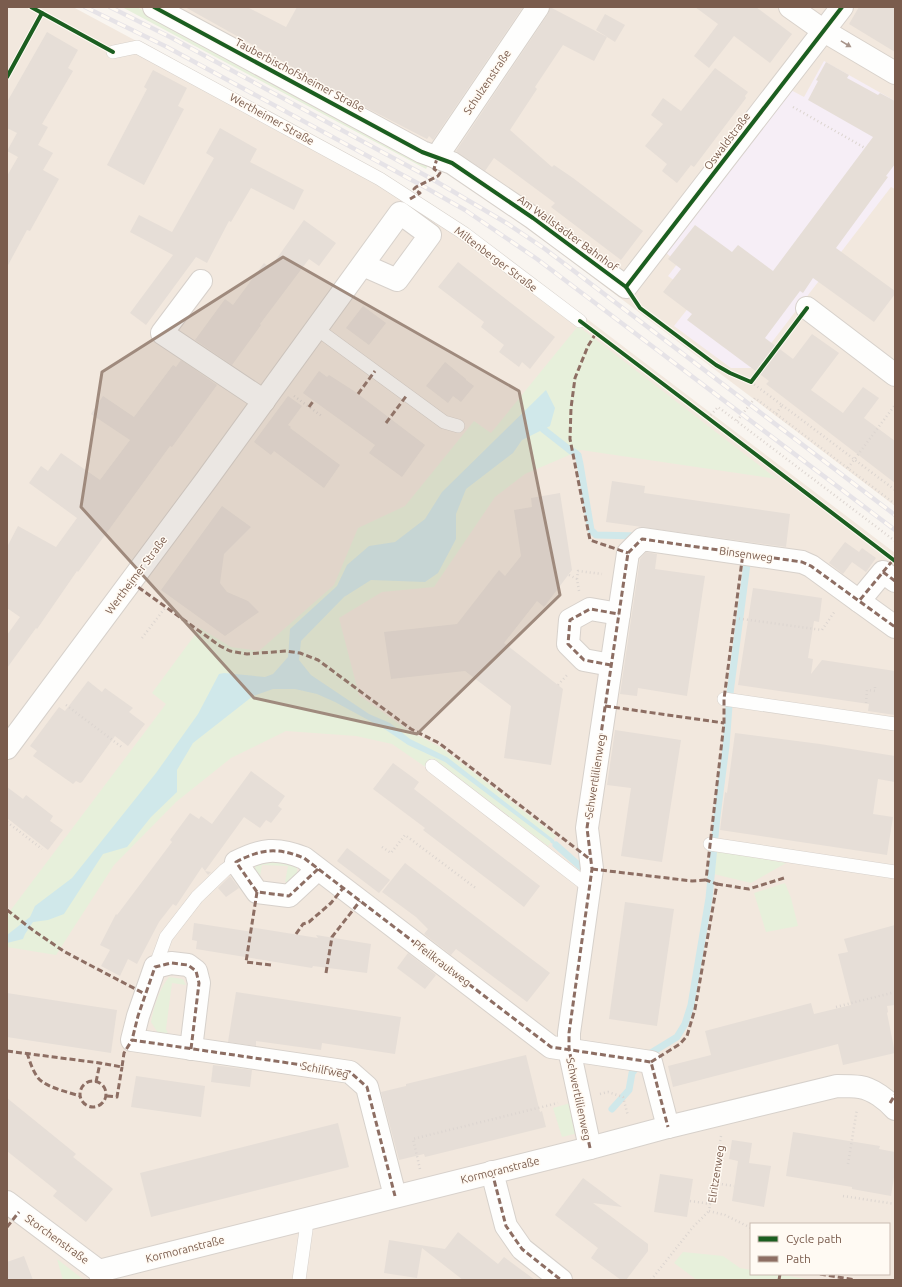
<svg xmlns="http://www.w3.org/2000/svg" width="902" height="1287" font-family="Ubuntu,sans-serif">
  <style>
    .residential { fill: #f2e8de; fill-rule: evenodd }
    .education { fill: #f6eef6 }
    .green { fill: #e7f0db }
    .water { fill: #d0e8ea }
    .lines { fill: none; stroke-linecap: round; stroke-linejoin: round }
    .stream { stroke: #d0e8ea; stroke-width: 7 }
    .building { fill: #e6ded7 }
    .lane-casing { stroke: #d7d1cb; stroke-width: 14 }
    .street-casing { stroke: #d7d1cb; stroke-width: 24 }
    .secondary-casing { stroke: #d9d2cb; stroke-width: 24 }
    .path { stroke: #dcd5d0; stroke-width: 2.5; stroke-dasharray: 1 3; stroke-linecap: butt }
    .lane { stroke: #fefefd; stroke-width: 13 }
    .street { stroke: #fefefd; stroke-width: 22 }
    .secondary { stroke: #fefefd; stroke-width: 22 }
    .rail-casing { stroke: #e6e3e7; stroke-width: 4.5 }
    .rail { stroke: #fffaf3; stroke-width: 3; stroke-dasharray: 9; stroke-linecap: butt }
    .quiet { stroke: #8d6e63; stroke-width: 3; stroke-dasharray: 6 3; stroke-linecap: butt }
    .cycleway-casing { stroke: #fffaf3; stroke-width: 6 }
    .cycleway { stroke: #1b5e20; stroke-width: 4 }
    .oneway { fill: #a8958b }
    .marked { fill: #9f8a7d; fill-opacity: 0.2; stroke: #9f8a7d; stroke-width: 3; stroke-linejoin: round }
    .labels { text-anchor: middle; stroke-width: 3; stroke-linejoin: round; paint-order: stroke }
    .street-label { font-size: 11px; fill: #7a5c4d; stroke: #fffaf3 }
  </style>
  <rect width="100%" height="100%" fill="#f9f5f0"/>
  <g class="residential">
    <path d="M7,7H73L384,174L474,233L895,553V1280H7ZM751,1224H889V1274H751Z"/>
    <polygon points="138,7 895,7 895,506 447,167 428,165"/>
  </g>
  <polygon class="education" points="824,61 895,101 895,189 891,187 752,368 731,368 674,326 697,297 668,276 678,263 665,252 789,89 804,97"/>
  <g class="green">
    <polygon points="122,7 137,7 428,165 426,169"/>
    <polygon points="578,326 777,479 581,450 525,474 495,497 434,587 382,592 339,618 359,695 409,731 442,748 556,836 548,846 434,759 427,768 392,744 356,736 286,731 231,758 176,802 114,865 56,955 7,947 7,915 166,704 152,693 200,628 231,647 259,651 334,585 358,528 405,506 474,421 491,433"/>
    <polygon points="717,851 786,863 751,883 714,874"/>
    <path d="M266,861C278,861 287,862 297,868V879L293,883L285,882L288,866L262,865L260,877L254,873L256,864Z"/>
    <polygon points="785,883 791,898 798,926 766,932 754,893"/>
    <path d="M169,977L183,979L186,985L172,983L166,1029L170,1039L161,1038L151,1022C154,1006 159,990 169,977Z"/>
    <polygon points="574,1102 582,1132 562,1137 553,1108"/>
    <polygon points="683,1252 723,1256 740,1268 751,1270 751,1274 776,1274 813,1280 697,1280 674,1263"/>
    <polygon points="57,1259 84,1280 63,1280"/>
  </g>
  <polygon class="water" points="546,390 555,408 550,426 522,440 513,453 466,489 456,514 456,539 438,573 425,582 371,580 344,597 301,641 299,660 311,675 369,714 390,723 410,739 447,757 554,840 556,845 551,843 550,841 445,762 408,745 383,728 335,702 317,694 295,689 273,689 253,696 193,743 177,770 177,792 151,817 127,847 103,854 64,914 48,920 33,922 25,934 23,939 7,943 7,935 30,917 35,906 72,878 156,773 198,714 219,674 224,673 265,677 273,674 288,657 290,629 337,586 347,565 369,546 395,542 425,519 442,492"/>
  <g class="lines">
    <g class="stream">
      <polyline points="543,429 571,451"/>
      <polyline points="574,452 578,455 580,464 591,530 596,535 639,536"/>
      <polyline points="730,693 748,556"/>
      <polyline points="556,845 582,868"/>
      <polyline points="646,1056 677,1037 685,1024 691,1005 709,898 717,816 726,746 729,706"/>
      <polyline points="612,1109 629,1090 632,1073 639,1064"/>
    </g>
  </g>
  <g class="building">
    <polygon points="185,7 247,7 286,27 297,7 523,7 433,140 429,136 427,139 357,103"/>
    <polygon points="550,7 607,37 594,61 563,45 535,87 537,89 510,130 552,167 554,165 573,178 643,231 621,260 551,207 555,203 494,158 485,171 456,151 548,14"/>
    <polygon points="695,7 756,7 792,34 770,63 734,36 709,68 694,56 718,24"/>
    <polygon points="859,7 895,7 895,52 849,24"/>
    <polygon points="605,14 625,25 615,42 596,30"/>
    <polygon points="47,32 78,50 68,68 73,71 42,124 48,127 38,145 53,153 43,170 59,179 30,231 27,230 7,267 7,176 18,157 7,151 17,133 7,128 7,102"/>
    <polygon points="826,62 849,75 847,78 878,95 880,93 895,101 895,164 886,176 888,177 836,248 895,291 895,294 874,322 813,278 803,293 800,291 765,338 793,359 812,334 839,353 811,390 843,413 863,387 879,398 864,418 895,441 895,483 766,384 769,381 687,320 692,314 663,292 681,269 668,259 695,225 732,252 738,245 773,271 873,137 808,100 818,81 816,80"/>
    <polygon points="715,68 748,92 745,96 746,98 694,167 691,165 677,183 662,171 667,164 645,146 663,124 651,115 663,98 681,111"/>
    <polygon points="153,70 187,88 178,106 184,109 144,185 107,165 147,89 144,87"/>
    <polygon points="220,128 257,149 250,162 304,190 294,210 251,188 231,222 229,221 207,263 196,257 146,325 130,313 173,255 130,232 139,215 172,232 214,158 206,153"/>
    <polygon points="304,220 336,243 319,266 309,259 260,324 261,325 232,365 195,340 225,299 233,305 264,263 270,268"/>
    <polygon points="458,262 555,337 530,369 522,362 519,367 499,352 504,345 481,327 484,322 438,287"/>
    <polygon points="363,306 386,323 369,345 346,328"/>
    <polygon points="181,360 217,385 172,447 170,446 78,572 77,571 37,629 36,628 7,668 7,635 20,617 7,608 7,547 18,526 56,547 77,518 29,483 41,466 48,471 61,453 100,480 130,440 91,414 103,396 134,417 173,365 176,367"/>
    <polygon points="445,362 466,379 466,380 474,386 461,402 453,396 448,403 426,386"/>
    <polygon points="319,371 327,377 329,375 354,391 425,445 402,477 369,453 375,445 303,393"/>
    <polygon points="288,396 302,406 288,425 291,427 290,428 340,465 324,488 274,451 271,455 254,442"/>
    <polygon points="612,481 645,486 644,493 790,514 786,547 606,522"/>
    <polygon points="560,493 572,570 544,607 537,601 504,643 563,689 551,765 504,758 511,706 465,671 391,679 384,632 457,624 499,570 505,576 521,556 514,510 532,507 531,498"/>
    <polygon points="222,506 251,527 224,554 220,583 227,592 248,601 259,612 225,636 161,590"/>
    <polygon points="845,542 859,552 862,548 876,558 866,572 852,562 858,554 843,574 829,563"/>
    <polygon points="646,552 657,554 655,569 705,576 687,696 638,688 637,696 620,694 640,559"/>
    <polygon points="753,588 822,598 819,622 814,621 808,658 813,659 811,674 822,660 895,671 895,715 868,711 869,704 738,685"/>
    <polygon points="88,681 102,692 105,688 133,708 129,712 145,724 128,746 115,736 82,782 80,783 76,781 73,784 33,756 37,751 30,746 59,707 65,711"/>
    <polygon points="615,730 681,740 662,862 621,856 631,788 607,785"/>
    <polygon points="735,733 820,744 895,756 895,782 878,779 873,814 893,817 887,855 720,830 725,792 727,793"/>
    <polygon points="393,763 419,782 414,789 540,886 524,907 423,830 425,828 373,789"/>
    <polygon points="251,771 285,796 278,806 282,809 271,823 266,820 260,828 244,817 205,871 211,872 208,875 202,867 176,906 173,904 159,922 137,964 128,959 120,976 101,966 110,950 100,945 116,914 117,915 172,842 170,840 190,813 199,819 201,816 212,824"/>
    <polygon points="7,787 23,799 26,795 53,816 50,821 63,830 48,850 7,818"/>
    <polygon points="347,848 390,880 379,893 337,861"/>
    <polygon points="405,863 550,973 527,1002 456,949 451,955 424,934 428,929 416,917 382,892"/>
    <polygon points="230,876 239,888 226,897 218,888"/>
    <polygon points="625,902 674,909 657,1026 609,1019"/>
    <polygon points="194,923 253,932 250,927 318,938 316,935 371,944 367,973 313,966 312,968 196,949 197,941 192,940"/>
    <polygon points="895,925 895,1005 887,1006 888,1012 887,1013 895,1053 843,1065 838,1044 673,1087 668,1066 711,1055 705,1031 811,1003 814,1014 851,1005 838,954 848,952 844,939"/>
    <polygon points="408,953 436,975 425,989 397,968"/>
    <polygon points="236,992 401,1017 395,1054 322,1043 321,1050 256,1041 256,1046 228,1042"/>
    <polygon points="7,993 117,1010 111,1053 7,1037"/>
    <polygon points="526,1055 540,1112 542,1111 546,1127 425,1157 424,1154 399,1160 381,1092 406,1086 406,1084"/>
    <polygon points="213,1065 252,1070 250,1087 211,1082"/>
    <polygon points="136,1076 205,1086 201,1117 131,1107"/>
    <polygon points="7,1098 76,1154 73,1157 113,1189 86,1222 53,1196 57,1191 7,1151"/>
    <polygon points="338,1123 349,1167 151,1217 140,1173"/>
    <polygon points="793,1132 880,1146 879,1149 895,1152 895,1171 891,1196 852,1189 852,1187 786,1176"/>
    <polygon points="732,1140 752,1143 749,1163 771,1166 764,1207 732,1201 738,1161 729,1159"/>
    <polygon points="660,1174 693,1179 687,1217 654,1212"/>
    <polygon points="583,1178 622,1207 593,1203 648,1244 648,1251 626,1280 621,1280 591,1258 598,1248 555,1215"/>
    <polygon points="458,1232 498,1264 504,1257 535,1280 463,1280 422,1248 417,1278 384,1273 389,1240 445,1249"/>
    <polygon points="24,1256 33,1280 7,1280 7,1262"/>
  </g>
  <g class="lines">
    <defs>
      <g id="lane">
        <polyline points="113,52 137,47 380,179 465,234 580,321"/>
        <polyline points="317,329 444,422 458,426"/>
        <polyline points="724,699 895,724"/>
        <polyline points="432,766 589,887"/>
        <polyline points="710,844 895,872"/>
        <polyline points="155,967 166,937 197,897 225,870 236,862"/>
        <polyline points="299,1280 306,1230 305,1219"/>
      </g>
      <g id="street">
        <polyline points="154,7 422,152 452,163 533,218 626,287 842,7"/>
        <polyline points="437,158 442,149 538,7"/>
        <polyline points="201,281 162,333 264,401"/>
        <polyline points="807,308 895,375"/>
        <polyline points="895,581 883,572 859,601 895,627"/>
        <polyline points="611,665 584,660 568,644 570,620 590,609 619,614"/>
        <polyline points="7,748 207,479 400,213 430,235 397,280 363,265"/>
        <path d="M318,869L289,896L257,892L236,862C261,849 277,847 304,858L551,1047L651,1062L668,1127"/>
        <polyline points="191,1049 199,983 196,971 188,965 171,963 155,967 138,1016 132,1040 350,1072 367,1087 395,1196"/>
        <polyline points="590,1148 569,1049 569,1033 592,869 587,828 628,553 642,539 802,562 811,566 859,601"/>
        <polyline points="492,1172 506,1226 522,1249 561,1280"/>
        <polyline points="7,1202 99,1271 102,1280"/>
        <path d="M99,1271L590,1148L668,1127L837,1086C845,1086 853,1086 860,1087C873,1089 887,1100 895,1109"/>
      </g>
      <polyline id="secondary" points="790,7 824,31 895,73"/>
    </defs>
    <use href="#lane" class="lane-casing"/>
    <use href="#street" class="street-casing"/>
    <use href="#secondary" class="secondary-casing"/>
    <g class="path">
      <polyline points="793,107 865,148"/>
      <polyline points="751,382 782,405 776,414"/>
      <polyline points="294,396 323,417"/>
      <polyline points="782,405 895,490"/>
      <polyline points="708,418 718,407 895,541"/>
      <polyline points="737,421 755,398 895,504"/>
      <polyline points="848,468 895,405"/>
      <polyline points="569,575 577,579"/>
      <polyline points="579,591 577,579 578,571 602,574"/>
      <polyline points="735,618 822,630 835,611"/>
      <polyline points="142,638 165,608"/>
      <polyline points="558,685 567,675"/>
      <polyline points="866,703 867,690 875,691 875,686"/>
      <polyline points="66,705 123,748"/>
      <polyline points="7,822 42,849"/>
      <polyline points="382,847 391,853 405,835 477,889"/>
      <polyline points="836,1007 895,992"/>
      <polyline points="600,1094 608,1092 623,1097 628,1116"/>
      <polyline points="721,1136 709,1211 725,1215 751,1228"/>
      <polyline points="848,1164 857,1109"/>
      <polyline points="420,1169 413,1139 558,1103"/>
      <polyline points="714,1183 734,1186"/>
      <polyline points="843,1196 895,1204"/>
      <polyline points="690,1201 711,1204"/>
      <polyline points="651,1280 693,1227 709,1211"/>
    </g>
    <use href="#lane" class="lane"/>
    <use href="#street" class="street"/>
    <use href="#secondary" class="secondary"/>
    <defs>
      <g id="rail">
        <polyline points="85,7 167,47 421,185 465,210 537,259 895,530"/>
        <polyline points="110,7 172,38 432,179 508,224 545,249 895,515"/>
      </g>
    </defs>
    <use href="#rail" class="rail-casing"/>
    <use href="#rail" class="rail"/>
    <g class="quiet">
      <polyline points="410,199 420,193 414,189 416,187 438,176 440,173 434,169 437,158"/>
      <polyline points="596,333 588,346 575,378 571,408 570,439 590,540 628,553"/>
      <polyline points="358,394 375,371"/>
      <polyline points="309,407 314,400"/>
      <polyline points="386,423 407,395"/>
      <polyline points="628,553 642,539 802,562 811,566 859,601"/>
      <polyline points="883,572 893,560"/>
      <polyline points="895,581 883,572 859,601 895,627"/>
      <polyline points="131,582 220,646 230,651 247,654 286,651 300,653 318,660 411,729 439,743 591,860"/>
      <polyline points="611,665 584,660 568,644 570,620 590,609 619,614"/>
      <polyline points="605,706 724,723"/>
      <path d="M318,869L289,896L257,892L236,862C261,849 277,847 304,858L551,1047L651,1062L668,1127"/>
      <polyline points="592,869 692,881 706,880"/>
      <polyline points="717,884 749,889 784,878"/>
      <polyline points="257,892 246,962 271,965"/>
      <polyline points="7,910 34,931 65,952 145,994"/>
      <polyline points="296,934 303,924 309,922 331,903 343,888"/>
      <polyline points="326,973 332,937 360,901"/>
      <polyline points="191,1049 199,983 196,971 188,965 171,963 155,967 138,1016 132,1040 350,1072 367,1087 395,1196"/>
      <polyline points="7,1051 100,1063 122,1067 124,1053 132,1040"/>
      <path d="M27,1053C30,1062 33,1072 39,1079C48,1088 68,1092 80,1096"/>
      <polyline points="651,1062 680,1044 687,1036 695,1009 717,884 706,880 724,723 724,699 743,553"/>
      <circle cx="93" cy="1094" r="13"/>
      <polyline points="96,1082 100,1063"/>
      <polyline points="107,1096 117,1097 122,1067"/>
      <polyline points="890,1103 895,1095"/>
      <polyline points="590,1148 569,1049 569,1033 592,869 587,828 628,553"/>
      <polyline points="492,1172 506,1226 522,1249 561,1280"/>
      <polyline points="7,1227 19,1212"/>
      <polyline points="820,1274 855,1280"/>
      <polyline points="779,1280 780,1274"/>
    </g>
    <defs>
      <g id="cycleway">
        <polyline points="31,7 113,52"/>
        <polyline points="154,7 422,152 452,163 533,218 626,287 640,308 716,365 730,373 751,382 807,308"/>
        <polyline points="7,77 42,13"/>
        <polyline points="626,287 842,7"/>
        <polyline points="580,321 708,418 895,561"/>
      </g>
    </defs>
    <use href="#cycleway" class="cycleway-casing"/>
    <use href="#cycleway" class="cycleway"/>
  </g>
  <defs><path id="oneway-solid" d="M-6-.8H1V-3.2L6.5 0L1 3.2V.8H-6Z"/></defs>
  <use class="oneway" href="#oneway-solid" transform="translate(846 44) rotate(31)"/>
  <path class="marked" d="M283,257L519,391L560,595L417,734L254,698L81,507L102,372Z"/>
  <g class="labels">
    <g class="street-label">
      <text transform="translate(300 75) rotate(28)" y="4">Tauberbischofsheimer Straße</text>
      <text transform="translate(487 82) rotate(-56)" y="4">Schulzenstraße</text>
      <text transform="translate(272 119) rotate(29)" y="4">Wertheimer Straße</text>
      <text transform="translate(727 141) rotate(-53)" y="4">Oswaldstraße</text>
      <text transform="translate(568 233) rotate(36)" y="4">Am Wallstadter Bahnhof</text>
      <text transform="translate(496 259) rotate(37)" y="4">Miltenberger Straße</text>
      <text transform="translate(746 554) rotate(8)" y="4">Binsenweg</text>
      <text transform="translate(136 575) rotate(-53)" y="4">Wertheimer Straße</text>
      <text transform="translate(595 776) rotate(-81)" y="4">Schwertlilienweg</text>
      <text transform="translate(442 963) rotate(37)" y="4">Pfeilkrautweg</text>
      <text transform="translate(325 1070) rotate(11)" y="4">Schilfweg</text>
      <text transform="translate(579 1099) rotate(78)" y="4">Schwertlilienweg</text>
      <text transform="translate(500 1170) rotate(-14)" y="4">Kormoranstraße</text>
      <text transform="translate(716 1174) rotate(-81)" y="4">Elritzenweg</text>
      <text transform="translate(57 1239) rotate(36)" y="4">Storchenstraße</text>
      <text transform="translate(185 1249) rotate(-14)" y="4">Kormoranstraße</text>
    </g>
  </g>
  <rect width="902" height="1287" fill="none" stroke="#7a5c4d" stroke-width="16"/>
  <rect x="750" y="1223" width="140" height="52" fill="#fffaf3" stroke="#cabbb1"/>
  <rect x="758" y="1236" width="20" height="6" fill="#1b5e20" stroke="#cabbb1"/>
  <text x="786" y="1243" font-size="12" fill="#7a5c4d">Cycle path</text>
  <rect x="758" y="1256" width="20" height="6" fill="#8d6e63" stroke="#cabbb1"/>
  <text x="786" y="1263" font-size="12" fill="#7a5c4d">Path</text>
</svg>
